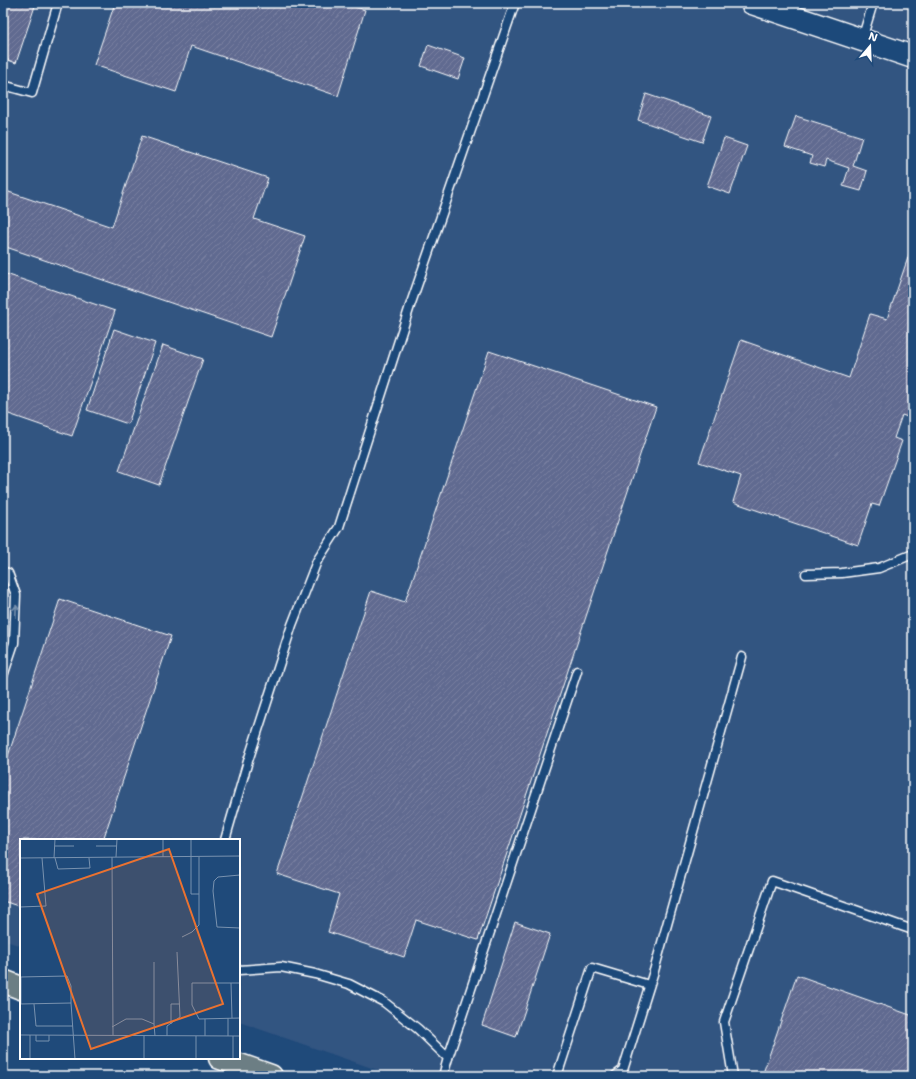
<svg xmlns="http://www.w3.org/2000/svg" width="916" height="1079" font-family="'Shantell Sans',sans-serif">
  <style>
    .built { fill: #335481 }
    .building { fill: url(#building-hatch); stroke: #fff }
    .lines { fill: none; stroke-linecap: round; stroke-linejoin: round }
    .lane-casing { stroke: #fff; stroke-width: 11 }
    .secondary-casing { stroke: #fff; stroke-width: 25 }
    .primary-casing { stroke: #fff; stroke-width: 25 }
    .lane { stroke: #1f4a7a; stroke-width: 8 }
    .secondary { stroke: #1f4a7a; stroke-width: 22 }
    .primary { stroke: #6c7e84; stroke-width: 22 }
    .oneway { stroke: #7992af }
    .inset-road { fill: none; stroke: #7992af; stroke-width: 1 }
    .view { fill: #eb7230; fill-opacity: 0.15; stroke: #eb7230; stroke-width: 2 }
    .inset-edge { fill: none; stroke: #fff; stroke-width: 2 }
  </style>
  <defs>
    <pattern id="building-hatch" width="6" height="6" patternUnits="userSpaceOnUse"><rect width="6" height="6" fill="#616a90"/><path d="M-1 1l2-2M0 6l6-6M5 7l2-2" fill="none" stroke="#7980a1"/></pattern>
  </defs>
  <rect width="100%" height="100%" fill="#1f4a7a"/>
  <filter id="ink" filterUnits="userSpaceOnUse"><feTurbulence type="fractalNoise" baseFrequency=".025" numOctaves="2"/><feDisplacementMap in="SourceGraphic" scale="8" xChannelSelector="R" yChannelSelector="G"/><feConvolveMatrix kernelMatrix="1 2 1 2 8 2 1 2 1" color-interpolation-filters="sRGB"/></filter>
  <g filter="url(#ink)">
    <polygon class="built" points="3,3 913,3 913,1076 395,1076 239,1022 239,840 21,840 21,946 3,940"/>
    <g class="building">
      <polygon points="3,3 36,3 16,63 3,58"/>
      <polygon points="115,3 343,3 365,10 338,96 191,46 176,92 94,65"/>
      <polygon points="428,45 465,58 458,79 421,66"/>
      <polygon points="646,94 711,116 702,142 638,120"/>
      <polygon points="796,116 862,137 853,166 867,171 861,191 843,186 849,168 826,160 824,167 810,163 812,156 785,147"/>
      <polygon points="142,136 268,178 254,219 305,236 271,337 3,246 3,190 112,227"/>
      <polygon points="724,138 747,146 730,194 707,186"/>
      <polygon points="913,243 913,419 902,415 894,438 902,441 879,506 872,504 858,545 733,502 741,476 699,462 741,340 849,378 870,314 887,319"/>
      <polygon points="3,273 115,311 72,436 3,412"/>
      <polygon points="114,329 155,343 128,424 87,410"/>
      <polygon points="163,345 203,359 159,485 119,471"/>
      <polygon points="489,351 656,407 478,940 416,920 404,957 328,932 339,894 277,874 371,591 405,602"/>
      <polygon points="60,599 171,636 103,840 21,840 21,907 3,901 3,771"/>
      <polygon points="515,922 550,934 516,1037 482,1025"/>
      <polygon points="797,975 913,1016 913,1076 762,1076"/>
    </g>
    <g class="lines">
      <defs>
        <g id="lane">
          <polyline points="862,39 873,3"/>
          <polyline points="3,85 32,93 58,3"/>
          <polyline points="3,572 8,573 16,595 14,643 3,676"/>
          <polyline points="806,574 842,573 879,568 913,554"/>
          <polyline points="225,840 248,761 292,625 317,561 339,527 410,306 515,3"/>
          <polyline points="239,970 281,967 315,974 349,984 384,1002 418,1029 448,1058 443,1076"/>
          <polyline points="448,1058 577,671"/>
          <polyline points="557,1076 592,968 649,985"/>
          <polyline points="615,1076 623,1070 654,971 742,657"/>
          <polyline points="733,1076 724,1022 772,881 913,930"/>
        </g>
        <polyline id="secondary" points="752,3 913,57"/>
        <g id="primary">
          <polyline points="3,981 21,988"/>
          <polyline points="220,1058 271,1076"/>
        </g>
      </defs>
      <use href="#lane" class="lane-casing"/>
      <use href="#secondary" class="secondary-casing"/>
      <use href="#primary" class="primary-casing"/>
      <use href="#lane" class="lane"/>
      <use href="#secondary" class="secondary"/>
      <use href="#primary" class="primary"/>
    </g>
    <defs><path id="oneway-shaft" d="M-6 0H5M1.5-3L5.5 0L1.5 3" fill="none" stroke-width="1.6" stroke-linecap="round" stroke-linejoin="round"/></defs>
    <use class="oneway" href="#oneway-shaft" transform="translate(16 611) rotate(-88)"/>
  </g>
  <g transform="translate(20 839)">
    <rect width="220" height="220" fill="#1f4a7a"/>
    <path class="inset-road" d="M143,0V18M171,0V55H179V18M35,7H54M76,7H97M92,18L93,196M96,18L97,0M0,19L220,17M34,19L35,0M35,19L38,30L70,29L69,19M220,36L198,38L194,42L193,52L197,88L220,89M0,68L26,67L22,19M162,98L172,93L179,86V55M134,123V185M0,138L47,137L51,147V164L0,165M1,138V165M211,144L212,179M220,144H172V166L179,180L220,179M51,164L55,220M14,165L16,187H53M208,179V197M185,180V197M151,185V165H160M92,188L106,180H122L134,185L135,197M0,196L220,197M10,196V220M16,196V202H29V196M147,197V187L160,178L157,113M176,197V220M213,197V220M124,220V197"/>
    <path class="view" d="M149,10L203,165L71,210L17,55Z"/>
    <rect width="220" height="220" class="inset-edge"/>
  </g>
  <rect width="916" height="1079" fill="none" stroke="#1f4a7a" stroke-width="16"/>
  <rect x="8" y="8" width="900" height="1063" fill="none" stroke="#fff" stroke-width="1.5" filter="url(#ink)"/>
  <g transform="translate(870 46) rotate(19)" stroke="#1f4a7a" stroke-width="3" paint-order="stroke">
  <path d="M0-3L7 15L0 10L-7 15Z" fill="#ffffff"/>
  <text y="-6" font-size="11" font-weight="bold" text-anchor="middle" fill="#ffffff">N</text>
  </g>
</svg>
